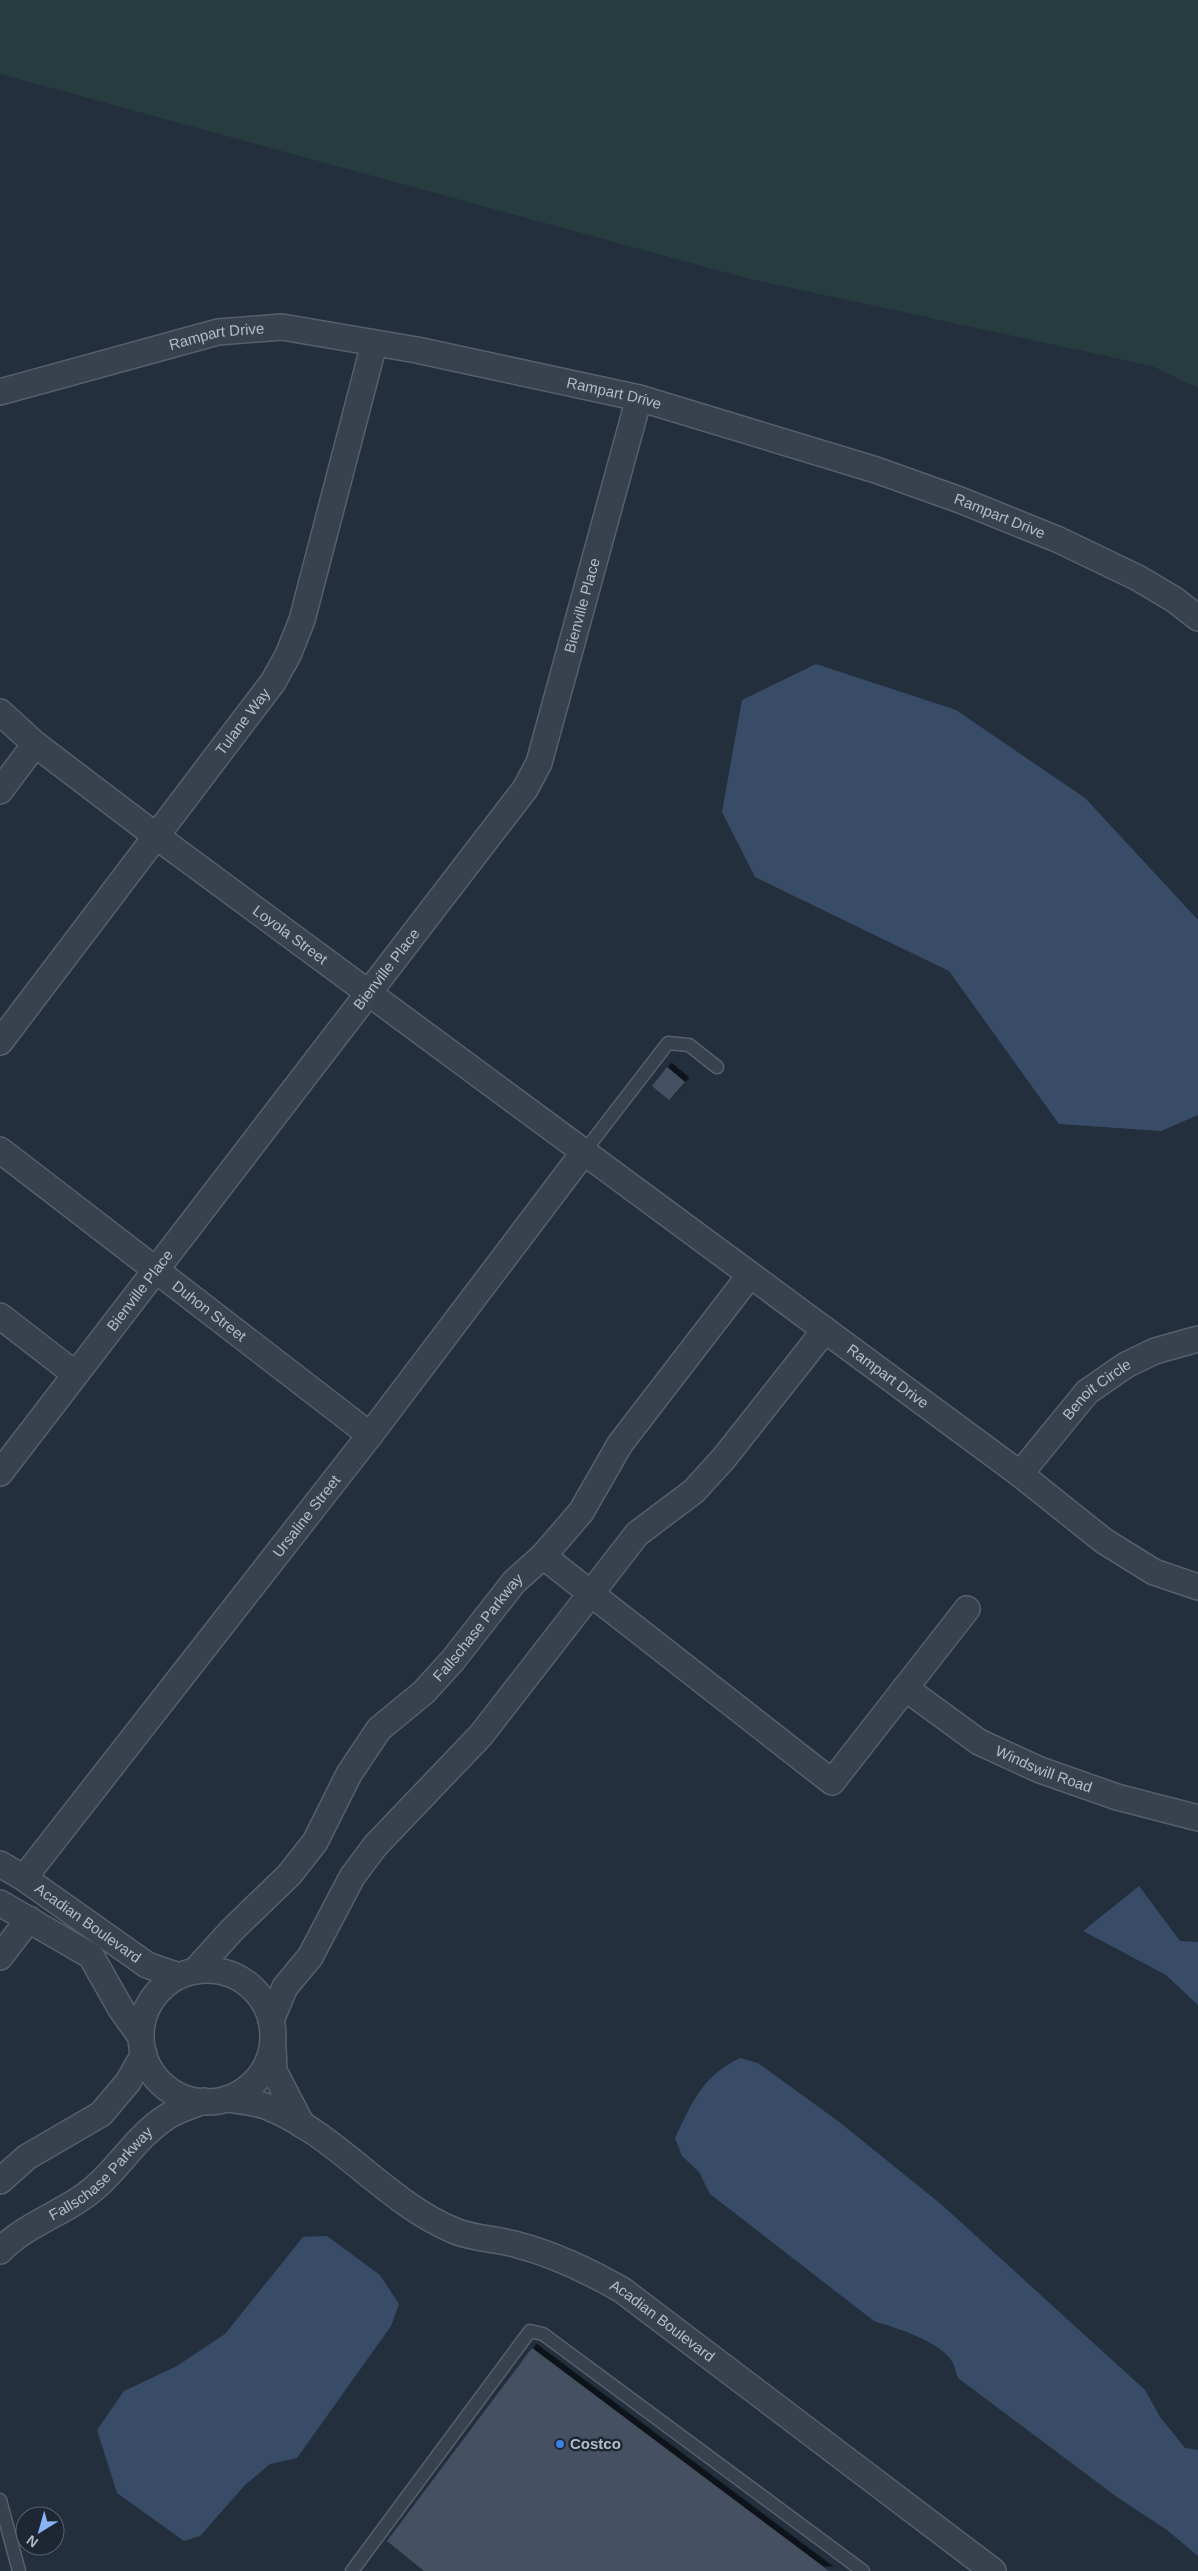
<svg xmlns="http://www.w3.org/2000/svg" width="1198" height="2571" font-family="Arial,sans-serif">
  <style>
    .green { fill: #263c3f }
    .water { fill: #394c67 }
    .building { fill: #455162; filter: url(#shadow) }
    .lines { fill: none; stroke-linecap: round; stroke-linejoin: round }
    .lane-casing { stroke: #565f6c; stroke-width: 15 }
    .street-casing { stroke: #565f6c; stroke-width: 28 }
    .lane { stroke: #38414e; stroke-width: 12 }
    .street { stroke: #38414e; stroke-width: 25 }
    .shop-dot { fill: #3f7fe0; stroke: #1d2633; stroke-width: 2 }
    .labels { text-anchor: middle; stroke-width: 5; stroke-linejoin: round; paint-order: stroke }
    .street-label { font-size: 15px; fill: #b4bcc9; stroke: #1d2633 }
    .poi-label { font-size: 15px; font-weight: bold; fill: #b4bcc9; stroke: #1d2633; text-anchor: start }
  </style>
  <defs>
    <filter id="shadow"><feDropShadow dx="4.5" dy="-4.5" stdDeviation="0" flood-color="#0009"/></filter>
  </defs>
  <rect width="100%" height="100%" fill="#242f3e"/>
  <polygon class="green" points="0,0 1198,0 1198,388 1152,366 746,278 0,74"/>
  <g class="water">
    <polygon points="816,664 956,710 1085,798 1198,920 1198,1115 1161,1131 1059,1124 949,971 755,877 722,812 742,700"/>
    <polygon points="1139,1886 1180,1941 1198,1942 1198,2005 1166,1975 1083,1931"/>
    <path d="M740,2058L758,2063L838,2121L942,2205L1145,2390L1160,2417L1185,2448L1198,2450V2556L1167,2530L1117,2497L958,2378C956,2373 955,2368 953,2363C941,2341 896,2328 874,2321L710,2194L699,2172L682,2156L675,2138C692,2103 702,2076 740,2058Z"/>
    <polygon points="327,2236 380,2275 399,2304 391,2326 297,2458 270,2464 245,2485 200,2536 184,2541 117,2493 97,2430 124,2391 177,2366 225,2334 303,2237"/>
  </g>
  <g class="building">
    <polygon points="667,1067 685,1082 669,1100 652,1086"/>
    <polygon points="532,2348 829,2571 424,2571 387,2541"/>
  </g>
  <g class="lines">
    <defs>
      <g id="lane">
        <polyline points="584,1152 668,1043 689,1045 717,1067"/>
        <polyline points="0,2500 19,2571"/>
        <polyline points="352,2571 530,2331 543,2334 863,2571"/>
      </g>
      <g id="street">
        <path id="s1" d="M0,392L218,332L282,327L417,350L639,398L876,470L960,500L1059,540L1138,578L1175,600L1198,618"/>
        <path id="s2" d="M0,712L35,744L156,836L1020,1474L1104,1541L1154,1572L1198,1587"/>
        <polyline points="0,791 35,744"/>
        <path id="s3" d="M0,1042L273,682L288,655L302,620L374,344"/>
        <path id="s4" d="M0,1150L370,1435"/>
        <polyline points="0,1316 75,1374"/>
        <path id="s5" d="M0,1473L525,789L539,763L639,398"/>
        <path id="s6" d="M1020,1474L1087,1392L1126,1365L1155,1351L1198,1339"/>
        <polyline points="543,1556 832,1782 967,1609"/>
        <path id="s7" d="M905,1688L979,1742L1040,1770L1117,1797L1198,1818"/>
        <path id="s8" d="M0,1864L24,1878L147,1965L179,1976"/>
        <path id="s9" d="M24,1878L370,1435L584,1152"/>
        <polyline points="0,1903 91,1956 121,2009 141,2037"/>
        <polyline points="0,1957 29,1919"/>
        <circle cx="207" cy="2036" r="66"/>
        <path id="s10" d="M195,1971L233,1929L289,1875L315,1842L349,1774L379,1729L424,1692L453,1660L514,1582L543,1556L581,1512L620,1444L750,1275"/>
        <polyline points="271,2020 285,1987 310,1957 352,1877 375,1846 481,1735 637,1534 694,1491 724,1458 825,1330"/>
        <polyline points="273,2047 274,2071 302,2125"/>
        <path id="s11" d="M227,2099C240,2101 256,2102 268,2107C338,2135 385,2202 455,2231C475,2239 498,2239 518,2245C556,2255 589,2271 622,2290L993,2571"/>
        <polyline points="0,2181 27,2157 101,2114 128,2082 144,2054"/>
        <path id="s12" d="M0,2251C23,2227 53,2217 80,2199C114,2177 132,2140 165,2118C176,2110 191,2106 204,2101"/>
      </g>
    </defs>
    <use href="#lane" class="lane-casing"/>
    <use href="#street" class="street-casing"/>
    <use href="#lane" class="lane"/>
    <use href="#street" class="street"/>
  </g>
  <circle class="shop-dot" cx="560" cy="2444" r="5"/>
  <g class="labels">
    <g class="street-label">
      <text dy="5" stroke="none"><textPath href="#s1" startOffset="224">Rampart Drive</textPath></text>
      <text dy="5" stroke="none"><textPath href="#s1" startOffset="629">Rampart Drive</textPath></text>
      <text dy="5" stroke="none"><textPath href="#s1" startOffset="1034">Rampart Drive</textPath></text>
      <text dy="5" stroke="none"><textPath href="#s5" startOffset="1055">Bienville Place</textPath></text>
      <text dy="5" stroke="none"><textPath href="#s3" startOffset="402">Tulane Way</textPath></text>
      <text dy="5" stroke="none"><textPath href="#s2" startOffset="366">Loyola Street</textPath></text>
      <text dy="5" stroke="none"><textPath href="#s5" startOffset="635">Bienville Place</textPath></text>
      <text dy="5" stroke="none"><textPath href="#s5" startOffset="230">Bienville Place</textPath></text>
      <text dy="5" stroke="none"><textPath href="#s4" startOffset="264">Duhon Street</textPath></text>
      <text dy="5" stroke="none"><textPath href="#s2" startOffset="1109">Rampart Drive</textPath></text>
      <text dy="5" stroke="none"><textPath href="#s6" startOffset="115">Benoit Circle</textPath></text>
      <text dy="5" stroke="none"><textPath href="#s9" startOffset="459">Ursaline Street</textPath></text>
      <text dy="5" stroke="none"><textPath href="#s10" startOffset="449">Fallschase Parkway</textPath></text>
      <text dy="5" stroke="none"><textPath href="#s7" startOffset="162">Windswill Road</textPath></text>
      <text dy="5" stroke="none"><textPath href="#s8" startOffset="106">Acadian Boulevard</textPath></text>
      <text dy="5" stroke="none"><textPath href="#s12" startOffset="128">Fallschase Parkway</textPath></text>
      <text dy="5" stroke="none"><textPath href="#s11" startOffset="496">Acadian Boulevard</textPath></text>
    </g>
    <g class="poi-label">
      <text x="570" y="2449">Costco</text>
    </g>
  </g>
  <g transform="translate(40 2531) rotate(217)"><circle r="24" fill="#1d2633" stroke="#59626f"/>
  <path d="M0-4L9 19L0 12L-9 19Z" fill="#8ab4f8"/>
  <text y="-8" font-size="14" font-weight="bold" text-anchor="middle" fill="#b4bcc9">N</text>
  </g>
</svg>
